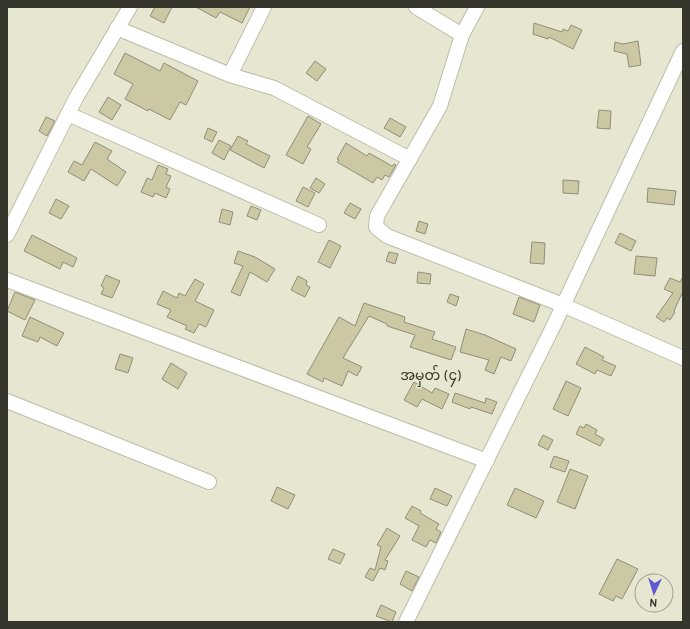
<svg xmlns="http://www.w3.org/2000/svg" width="690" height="629" font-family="Overpass,'Noto Sans Myanmar',sans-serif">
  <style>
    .building { fill: #cbc8a3; stroke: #8f8e7a }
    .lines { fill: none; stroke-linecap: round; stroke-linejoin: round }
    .minor-casing { stroke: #bebda8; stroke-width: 16 }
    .minor { stroke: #fff; stroke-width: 14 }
    .labels { text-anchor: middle; stroke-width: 3; stroke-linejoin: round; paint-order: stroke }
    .quarter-label { font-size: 14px; fill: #36362d; stroke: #e7e6d0 }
  </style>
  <rect width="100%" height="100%" fill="#e7e6d0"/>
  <g class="building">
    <polygon points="155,7 172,7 164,23 150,16"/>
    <polygon points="196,7 250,7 242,23 220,12 216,18"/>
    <polygon points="534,23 562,32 563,29 568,31 571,25 582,30 573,49 549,37 548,39 533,34"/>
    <polygon points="638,41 641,65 629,67 627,54 614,51 615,42 623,44"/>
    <polygon points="125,53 160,71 164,63 198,81 186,105 180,102 170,120 149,109 148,111 125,99 133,84 114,74"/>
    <polygon points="315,61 326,69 317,81 306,73"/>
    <polygon points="108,97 121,105 112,120 99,112"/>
    <polygon points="599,110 611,111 610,129 597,128"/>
    <polygon points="308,116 321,124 307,147 311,149 303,164 286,155"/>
    <polygon points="46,117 55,121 47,136 39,131"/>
    <polygon points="390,118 406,127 400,137 384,128"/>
    <polygon points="208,128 217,132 212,142 204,138"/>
    <polygon points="238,136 248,141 246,144 270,156 264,168 230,150"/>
    <polygon points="219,140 231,146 224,160 212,153"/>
    <polygon points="95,142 112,151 107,159 126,172 117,186 91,169 84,181 68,172 74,161 82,165"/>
    <polygon points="346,143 367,156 369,153 392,166 394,164 396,165 389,177 385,175 382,180 377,177 373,183 337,162 339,160 337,159"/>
    <polygon points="158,165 168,169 166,174 171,176 166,187 170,189 166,198 155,193 153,197 141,192 147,178 152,180"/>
    <polygon points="316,178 325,184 319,193 310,188"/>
    <polygon points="563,180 579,181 578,194 563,193"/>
    <polygon points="303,187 315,193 308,207 296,201"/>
    <polygon points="648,188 676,191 674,205 647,202"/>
    <polygon points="56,199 69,206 61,219 49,213"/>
    <polygon points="350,203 361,209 355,219 344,213"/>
    <polygon points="251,206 261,210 257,220 247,216"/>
    <polygon points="222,209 233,212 230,225 219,222"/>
    <polygon points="419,221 428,224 425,234 416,231"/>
    <polygon points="620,233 636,241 631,251 615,243"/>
    <polygon points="32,235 77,258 73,267 63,262 60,269 24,251"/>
    <polygon points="329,240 341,246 330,268 318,262"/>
    <polygon points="532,242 545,243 544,264 530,263"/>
    <polygon points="238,251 255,257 275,269 267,282 250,272 240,296 231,292 243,266 234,263"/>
    <polygon points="389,252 398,254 395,264 386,261"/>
    <polygon points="636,256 657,258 655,276 634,274"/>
    <polygon points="418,272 431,274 430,284 417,283"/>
    <polygon points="106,275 120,281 112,298 101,294 104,288 101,286"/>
    <polygon points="298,276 307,281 306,285 310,287 305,297 291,290"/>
    <polygon points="683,277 683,291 674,311 675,312 670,320 667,318 664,322 656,317 673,293 664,289 670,278 680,282"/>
    <polygon points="195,279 204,284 195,301 214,310 206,327 199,324 194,333 185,329 187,326 167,317 171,310 157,304 163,291 177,298 179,293 185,296"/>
    <polygon points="15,292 35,300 25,320 7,311"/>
    <polygon points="450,294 459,297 456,306 447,302"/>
    <polygon points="519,297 540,305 534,322 513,314"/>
    <polygon points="364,303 405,317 404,322 435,332 432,339 456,347 451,360 410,347 415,335 387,326 387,324 369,316 343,358 362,367 357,376 348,371 342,386 324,378 323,382 307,374 339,317 355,326"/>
    <polygon points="30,317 64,333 57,346 40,337 38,342 22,336"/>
    <polygon points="466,329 485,335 516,349 511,361 501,357 494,374 485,370 489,360 460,352"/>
    <polygon points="585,347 604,357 602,360 616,366 611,376 597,370 595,374 576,364"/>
    <polygon points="120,354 133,358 128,373 115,369"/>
    <polygon points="171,363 187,373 178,389 162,379"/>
    <polygon points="566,381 581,388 568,416 553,409"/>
    <polygon points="414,382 432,393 435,388 449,394 442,409 422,399 417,407 404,400"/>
    <polygon points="455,393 485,403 486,398 497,402 492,414 471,407 470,409 452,402"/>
    <polygon points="586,424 597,430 595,434 604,439 600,446 576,434 580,426 584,428"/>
    <polygon points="543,435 553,440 548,450 538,445"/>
    <polygon points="554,456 569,461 565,472 550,467"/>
    <polygon points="570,469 588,476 575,509 557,502"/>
    <polygon points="277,487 295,495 288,509 271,501"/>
    <polygon points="435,488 452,496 447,506 430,499"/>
    <polygon points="515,488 544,501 536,518 507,505"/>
    <polygon points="412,506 421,511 420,513 439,524 436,529 441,532 436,543 430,540 426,547 412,540 419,526 405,518"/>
    <polygon points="387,528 400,536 385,560 388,561 385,570 380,568 373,581 365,577 370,568 375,570 381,547 377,545"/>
    <polygon points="333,549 345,554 340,564 328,559"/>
    <polygon points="617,559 638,569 622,599 616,596 613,601 599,594"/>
    <polygon points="406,571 419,577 412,591 400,584"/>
    <polygon points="381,605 396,612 392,622 376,616"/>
  </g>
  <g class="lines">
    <defs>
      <g id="minor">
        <polyline points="416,7 462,35"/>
        <polyline points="477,7 462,35 440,106 377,216 376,227 387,236 563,305 683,358"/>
        <polyline points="117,28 230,75 274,88 410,159"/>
        <polyline points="230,75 264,7"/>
        <polyline points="68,114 319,225"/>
        <polyline points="7,235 76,98 130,7"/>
        <polyline points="7,280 487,461"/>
        <polyline points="7,401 209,482"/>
        <polyline points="406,622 553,327 683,51"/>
      </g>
    </defs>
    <use href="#minor" class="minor-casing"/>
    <use href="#minor" class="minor"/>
  </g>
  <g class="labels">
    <g class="quarter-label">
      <text x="431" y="380">အမှတ် (၄)</text>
    </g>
  </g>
  <rect width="690" height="629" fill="none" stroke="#36362d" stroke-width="16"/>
  <g transform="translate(654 593) rotate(184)"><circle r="19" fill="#e7e6d0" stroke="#a0a08f"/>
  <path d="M0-3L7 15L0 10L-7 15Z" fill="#6257d0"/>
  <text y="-6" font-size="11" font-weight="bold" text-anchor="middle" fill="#36362d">N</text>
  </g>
</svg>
